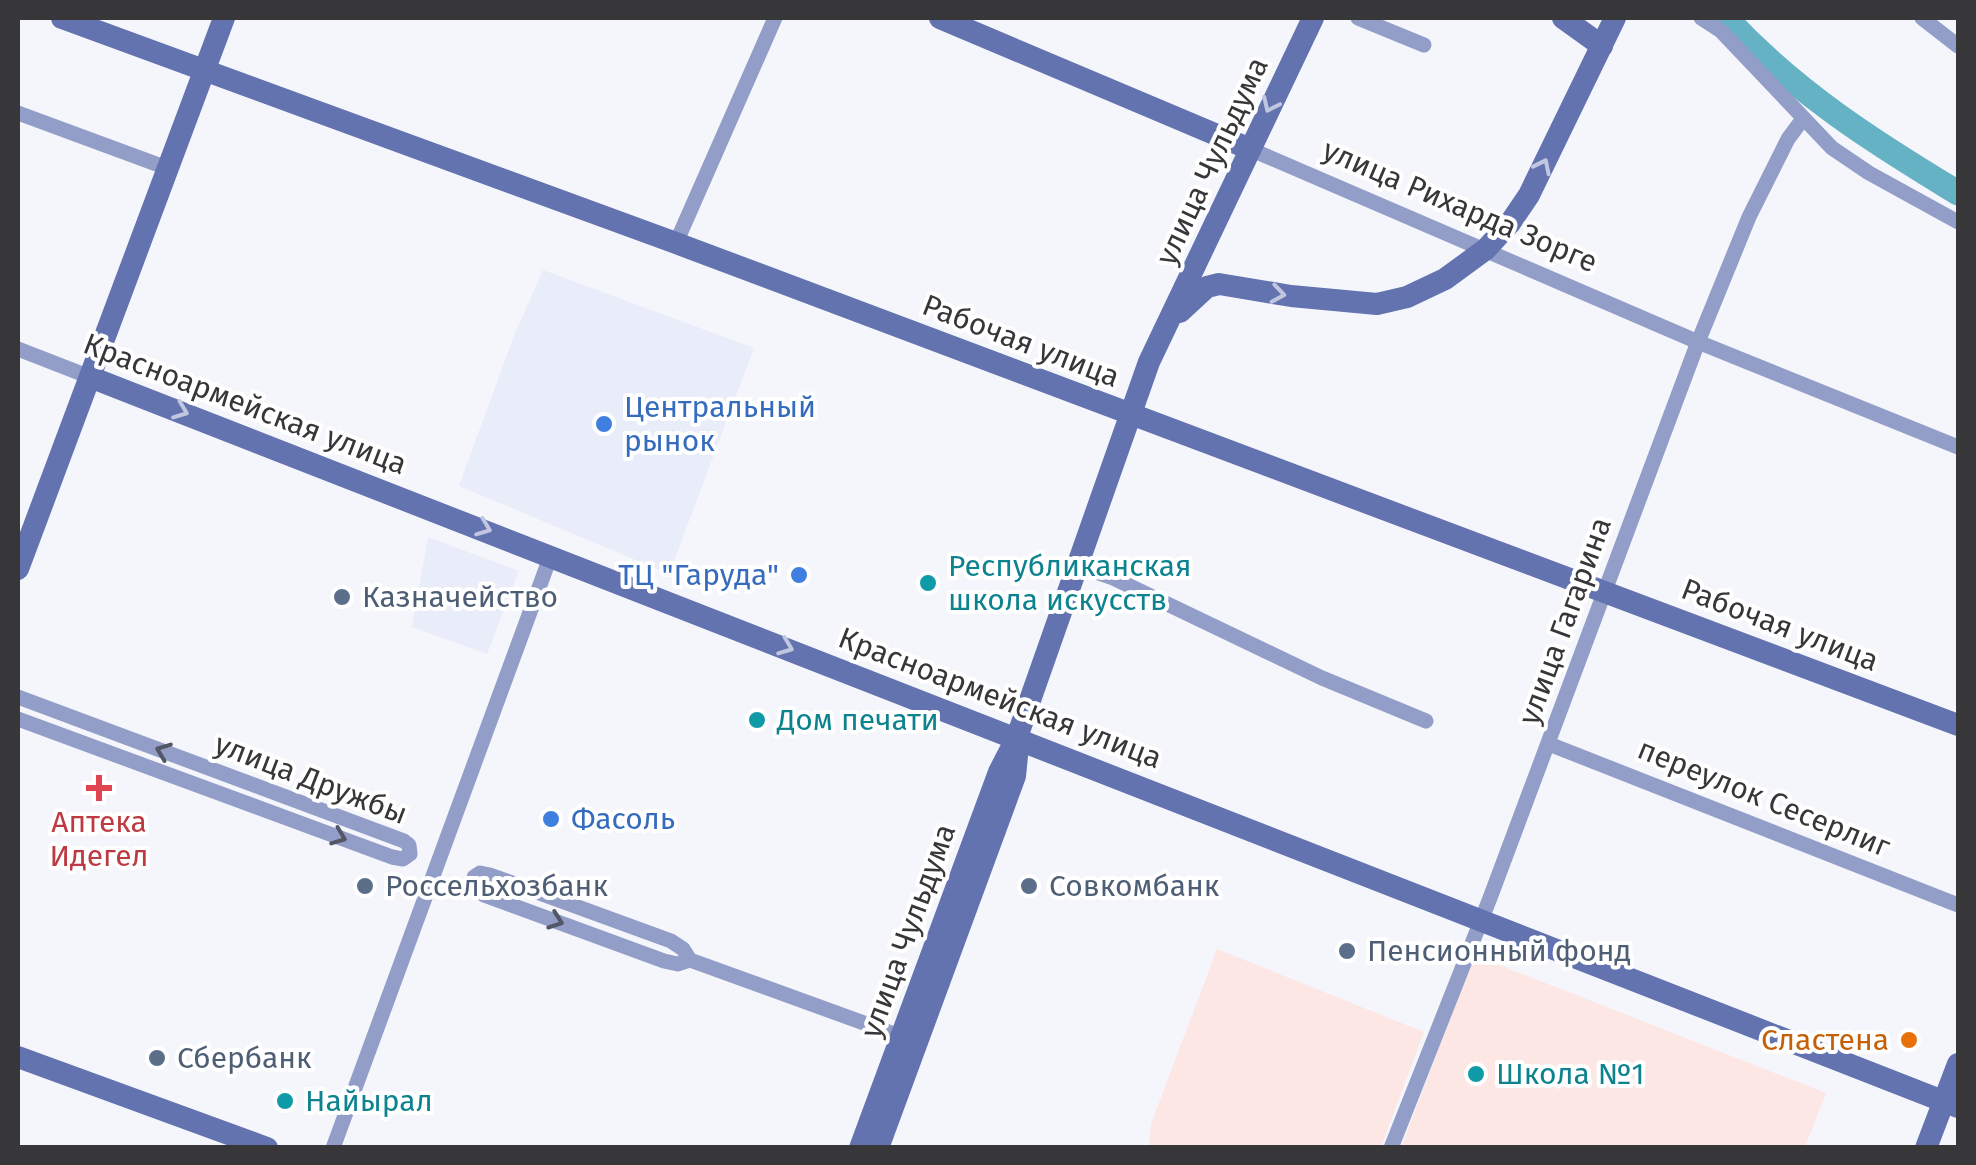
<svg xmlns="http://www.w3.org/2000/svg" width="1976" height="1165" font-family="'Fira Sans',sans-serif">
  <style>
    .built { fill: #e9ecf9 }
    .education { fill: #fce7e5 }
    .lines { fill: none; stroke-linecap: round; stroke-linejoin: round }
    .river { stroke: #65b2c5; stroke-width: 25 }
    .street { stroke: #929ec8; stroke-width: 15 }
    .secondary { stroke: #6373b0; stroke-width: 22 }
    .oneway { stroke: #c1c7df }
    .oneway2 { stroke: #525665 }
    .shop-dot { fill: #3f7fe0; stroke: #fff; stroke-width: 4 }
    .culture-dot { fill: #0f9aa8; stroke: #fff; stroke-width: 4 }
    .service-dot { fill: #5c6f8a; stroke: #fff; stroke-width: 4 }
    .health-dot { fill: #e0444e; stroke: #fff; stroke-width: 4 }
    .food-dot { fill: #e8710a; stroke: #fff; stroke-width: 4 }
    .labels { text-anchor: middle; stroke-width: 8; stroke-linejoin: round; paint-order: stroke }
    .street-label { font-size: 30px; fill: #37373a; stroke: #fff }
    .shop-label { font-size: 30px; fill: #366cbe; stroke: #fff; text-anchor: start }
    .culture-label { font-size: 30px; fill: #0d838f; stroke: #fff; text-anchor: start }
    .service-label { font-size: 30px; fill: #4e5e75; stroke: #fff; text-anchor: start }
    .health-label { font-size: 30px; fill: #be3a42; stroke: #fff }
    .food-label { font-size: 30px; fill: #c56008; stroke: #fff; text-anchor: end }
  </style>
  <rect width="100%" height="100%" fill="#f5f6fc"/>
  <g class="built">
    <polygon points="543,270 754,348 669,574 459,486 513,338"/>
    <polygon points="428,537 519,571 487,654 412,627"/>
  </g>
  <g class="education">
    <polygon points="1217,949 1424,1032 1381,1147 1149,1147 1151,1124"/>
    <polygon points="1474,955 1826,1093 1805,1147 1401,1148"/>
  </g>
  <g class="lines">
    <path class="river" d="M1726,18C1795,92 1872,141 1958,193"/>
    <g class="street">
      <polyline points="1358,18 1424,45"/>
      <polyline points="1701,18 1721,31 1832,148 1869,173 1958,222"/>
      <polyline points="1922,18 1958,46"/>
      <polyline points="18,113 167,168"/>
      <polyline points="1250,149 1698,342 1958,447"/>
      <polyline points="676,243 775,18"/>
      <polyline points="18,349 90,377"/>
      <polyline points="1078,566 1113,578 1322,678 1426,721"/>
      <polyline points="18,697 404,841 409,845 410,854 403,859 392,857 18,719"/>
      <polyline points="1549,744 1958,905"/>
      <polyline points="690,960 683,949 671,941 490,875 480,873 474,877 473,888 484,895 664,961 678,964 690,960 908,1039"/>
      <polyline points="333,1148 551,555"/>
      <polyline points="1391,1148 1490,898 1698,342 1749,217 1788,139 1802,120"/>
    </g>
    <g class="secondary">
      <polyline points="62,18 676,243 1958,725"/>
      <polyline points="940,18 1250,149"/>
      <polyline points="1563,18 1602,46"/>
      <polyline points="1180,312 1207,287 1219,284 1291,296 1377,304 1407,297 1445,279 1486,249 1510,223 1529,195 1615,18"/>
      <polyline points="90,377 1958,1107"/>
      <polyline points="18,569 224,18"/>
      <polyline points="18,1057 267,1148"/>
      <polyline points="860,1148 999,772 1017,737 1149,362 1313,18"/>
      <polyline points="878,1148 1015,776 1018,746"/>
      <polyline points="1926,1148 1958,1064"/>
    </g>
  </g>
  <defs><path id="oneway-chevron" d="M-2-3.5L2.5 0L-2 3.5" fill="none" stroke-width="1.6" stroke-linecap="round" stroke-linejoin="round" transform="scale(2.5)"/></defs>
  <g class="oneway">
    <use href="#oneway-chevron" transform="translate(1270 105) rotate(115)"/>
    <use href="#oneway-chevron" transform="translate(1543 166) rotate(-64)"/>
    <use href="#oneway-chevron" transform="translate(1278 294) rotate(9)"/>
    <use href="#oneway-chevron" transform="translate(181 411) rotate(21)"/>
    <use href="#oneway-chevron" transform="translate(484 528) rotate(21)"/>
    <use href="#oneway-chevron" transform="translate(786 647) rotate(21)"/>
  </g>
  <g class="oneway2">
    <use href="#oneway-chevron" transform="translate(163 751) rotate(-159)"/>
    <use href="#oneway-chevron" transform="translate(339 837) rotate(21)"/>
    <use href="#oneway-chevron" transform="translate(556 921) rotate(20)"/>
  </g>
  <g class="shop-dot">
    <circle cx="604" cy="424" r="10"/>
    <circle cx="799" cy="575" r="10"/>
    <circle cx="551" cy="819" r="10"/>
  </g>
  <g class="culture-dot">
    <circle cx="928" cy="583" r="10"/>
    <circle cx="757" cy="720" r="10"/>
    <circle cx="1476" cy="1074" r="10"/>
    <circle cx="285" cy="1101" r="10"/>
  </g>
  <g class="service-dot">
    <circle cx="342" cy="597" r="10"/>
    <circle cx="365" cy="886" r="10"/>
    <circle cx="1029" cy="886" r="10"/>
    <circle cx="1347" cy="951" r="10"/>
    <circle cx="157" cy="1058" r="10"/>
  </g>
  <path class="health-dot" d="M94 773h10v10h10v10h-10v10h-10v-10h-10v-10h10z"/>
  <circle class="food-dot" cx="1909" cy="1040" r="10"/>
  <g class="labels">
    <g class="street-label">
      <text transform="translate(1212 161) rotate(-65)" y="10">улица Чульдума</text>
      <text transform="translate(1460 206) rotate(23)" y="10">улица Рихарда Зорге</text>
      <text transform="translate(1021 341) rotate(21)" y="10">Рабочая улица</text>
      <text transform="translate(245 404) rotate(21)" y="10">Красноармейская улица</text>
      <text transform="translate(1565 621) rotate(-70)" y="10">улица Гагарина</text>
      <text transform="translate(1780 625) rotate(21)" y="10">Рабочая улица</text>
      <text transform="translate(1000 698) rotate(21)" y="10">Красноармейская улица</text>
      <text transform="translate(311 779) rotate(21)" y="10">улица Дружбы</text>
      <text transform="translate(1764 798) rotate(22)" y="10">переулок Сесерлиг</text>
      <text transform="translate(908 931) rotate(-70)" y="10">улица Чульдума</text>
    </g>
    <g class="shop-label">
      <text x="624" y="417">Центральный<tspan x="624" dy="34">рынок</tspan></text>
      <text x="779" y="585" text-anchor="end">ТЦ "Гаруда"</text>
      <text x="571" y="829">Фасоль</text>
    </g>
    <g class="culture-label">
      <text x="948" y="576">Республиканская<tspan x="948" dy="34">школа искусств</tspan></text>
      <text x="777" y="730">Дом печати</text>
      <text x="1496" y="1084">Школа №1</text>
      <text x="305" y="1111">Найырал</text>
    </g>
    <g class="service-label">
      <text x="362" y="607">Казначейство</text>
      <text x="385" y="896">Россельхозбанк</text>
      <text x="1049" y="896">Совкомбанк</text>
      <text x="1367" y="961">Пенсионный фонд</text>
      <text x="177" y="1068">Сбербанк</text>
    </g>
    <g class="health-label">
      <text x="99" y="832">Аптека<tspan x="99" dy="34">Идегел</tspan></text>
    </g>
    <g class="food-label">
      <text x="1889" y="1050">Сластена</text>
    </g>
  </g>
  <rect width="1976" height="1165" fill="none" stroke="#37373a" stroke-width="40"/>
</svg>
